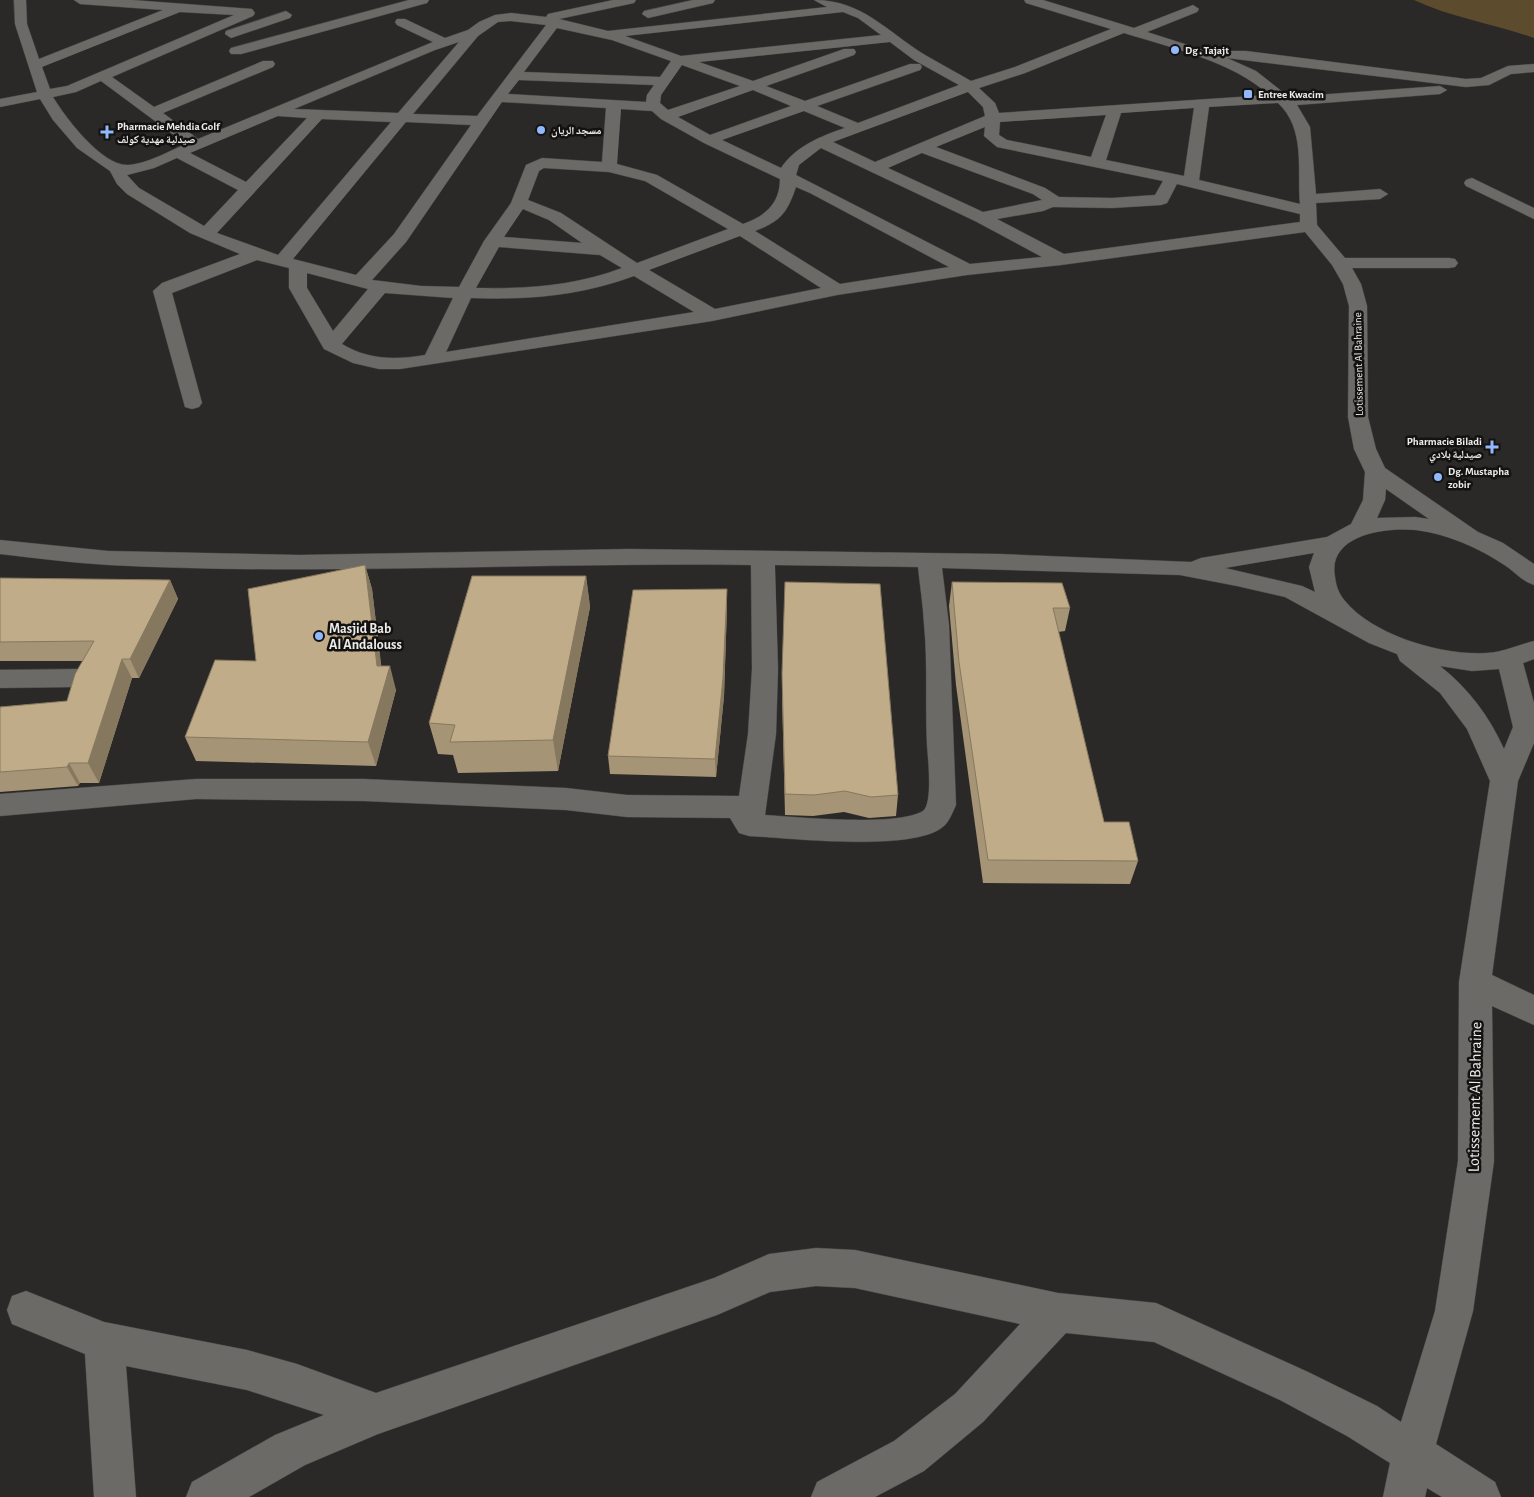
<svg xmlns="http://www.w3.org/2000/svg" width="1534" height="1497" font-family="'Alegreya Sans','Noto Naskh Arabic',sans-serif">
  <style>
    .green { fill: #5c4c2d }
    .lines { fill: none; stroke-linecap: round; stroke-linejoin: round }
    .minor-casing { stroke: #474645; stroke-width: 1 }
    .minor { fill: #6b6a67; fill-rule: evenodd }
    .wall { fill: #a59475 }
    .shaded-wall { fill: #86785f }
    .building { fill: #c0ac88; stroke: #86785f }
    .poi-dot { fill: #91b8fd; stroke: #131211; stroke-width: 2 }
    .labels { text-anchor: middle; stroke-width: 5; stroke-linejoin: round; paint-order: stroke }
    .far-poi-label { font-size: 11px; font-weight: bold; fill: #edeceb; stroke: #131211; text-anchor: start }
    .far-street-label { font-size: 11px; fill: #edeceb; stroke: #131211 }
    .poi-label { font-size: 14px; font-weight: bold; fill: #edeceb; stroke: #131211; text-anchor: start }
    .near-street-label { font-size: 16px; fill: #edeceb; stroke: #131211 }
  </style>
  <rect width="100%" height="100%" fill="#2b2927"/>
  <path class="green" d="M1414,0H1534V38C1495,24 1452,18 1414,0Z"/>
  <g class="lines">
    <defs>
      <g id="minor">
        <path d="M14,0H26L27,24L39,59L163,10L80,4L74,0H132L252,9L255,13L253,16L112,77L154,107L263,61H273L275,64L273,67L163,113L198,139L433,42L397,25L395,22L397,19H405L445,38L468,30L479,22L495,15L511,13L546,17L548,14L613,0H636L634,3L559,19L608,31L827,7L814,0C862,0 886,31 925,55C940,64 956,72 971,81L1015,67L1111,29L1026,3L1024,0H1043L1134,28L1193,5L1199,9L1197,12L1147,32L1216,54L1217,51H1246L1466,79L1481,78L1508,66L1534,64V72L1511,74L1489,85L1466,87L1227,58L1256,71L1289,97L1440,86L1447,90L1440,94L1297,105L1310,127L1316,194L1380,189L1388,194L1380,199L1316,203L1317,225L1345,258H1449L1455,259L1458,263L1455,267L1449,268H1352L1361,284L1367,306L1368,417L1376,449L1385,468L1478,532L1503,543L1534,564V585C1522,581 1516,573 1506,566C1479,548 1448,534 1416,530C1384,527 1327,535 1335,577C1336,586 1339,594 1345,601C1374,636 1443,656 1487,653C1504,652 1518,645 1534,641V659L1523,663L1534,703V743L1518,781L1492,975L1534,995V1025L1492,1006L1494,1161L1473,1311L1436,1444L1495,1482L1501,1497H1442L1427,1488L1425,1497H1383L1390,1463L1347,1436L1280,1400L1154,1342L1066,1333L983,1422L924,1471L875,1497H811L817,1482L894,1441L955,1394L1020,1324L855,1288L816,1286L770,1292L717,1315L378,1434L305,1465L249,1497H186L192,1482L275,1435L324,1415L247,1390L126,1366L136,1497H94L85,1354L12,1324L7,1310L12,1296L26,1291L104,1322L247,1350L297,1364L376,1393L714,1278L769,1254L816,1248L855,1250L1058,1293L1156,1303L1308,1372L1377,1406L1401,1422L1435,1311L1458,1161L1459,982L1490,781L1467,729L1440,693L1400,661L1397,654L1369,643L1285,597L1237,586L1180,575L942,568L949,625L956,805C953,811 950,820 945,825C918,853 789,838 749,836L739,833L730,818L627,817L566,810L364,801L196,799L0,816V794L196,779H364L566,788L627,795L739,796L748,734L752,669L751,565C537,562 323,576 109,565C73,563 36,558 0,554V540L108,551L299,555L629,549L1000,554L1191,562L1201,558L1327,537L1351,524L1363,500L1365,472L1354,449L1348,417L1349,306L1343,284L1332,265L1305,232L1061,265L967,275L837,295L712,321L400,369H379L353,363L324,349L289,288V268L257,260L172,293L202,403L199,407L192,409L185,407L153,291L162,283L240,254L190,233L127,194L117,184L110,171L77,148L53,120L40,99L0,107V99L37,92L15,24ZM180,12L234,15L67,86L50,89L42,67ZM843,12L858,18L881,35L681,56L625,36ZM511,21L546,25L477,116L413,114L478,36L498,22ZM557,28L612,40L671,61L660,77L524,72ZM1124,33C1169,47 1234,62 1269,95L999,113L995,103L979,88L1025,73ZM459,42L398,113L294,109L435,50ZM890,42L914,60L959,85L858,123L817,106L920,70L922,67L920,64H910L805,101L766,86L854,55L856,52L854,49H844L753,81L699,62ZM682,65L740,86L668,110L660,103L661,95ZM519,80L654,85L647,95L646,102L508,94ZM101,81L186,144C169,151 147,164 128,165C102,166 65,117 53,97L76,92ZM753,90L791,106L710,135L678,117ZM968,92L983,107L985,116L875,162L833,142ZM502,102L606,108L602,162L542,158L526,165L511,203L484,241L459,287L421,286L372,280L406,242ZM1278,103C1306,129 1297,169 1300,204L1199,180L1209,107ZM1194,108L1184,176L1106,160L1121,113ZM621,109L652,111L661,119L704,143L780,179C780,204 765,216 743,224L657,175L617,164ZM804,111L845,128C821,136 796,146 781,168L722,140ZM1106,115L1091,157L1007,140L999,135L1000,122ZM278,116L307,118L246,182L190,153ZM322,119L391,122L278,255L217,233ZM406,122L471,125L394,234L356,275L293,259ZM985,127L984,136L997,147L1163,181L1155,195L1112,198L1059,197L1045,188L936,147ZM821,148L975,221L1042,257L970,264L796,175L799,165ZM922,153L1033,194L1042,200L983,212L888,168ZM177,158L238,190L204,226L139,188L127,175L154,168ZM544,168L609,172L645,181L728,229L637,263L561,213L528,200L539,171ZM1177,184L1300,214V222L1064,254L997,219L1043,211L1053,207L1112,208L1161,205L1167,203ZM796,187L810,193L949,267L840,284L755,231C781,221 787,213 796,187ZM523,209L549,220L582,243L504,237ZM740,236L821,288L715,309L649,270ZM499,247L600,255L622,268C574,286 527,289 476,288ZM307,273L368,289L333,331L307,288ZM634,276L694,312L446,352L471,298C529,300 579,296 634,276ZM385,293L453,298L425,355C396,360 368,360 342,344ZM1386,489L1429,519L1415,517L1377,518L1385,500ZM1314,553L1309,567L1315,592L1302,586L1225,568ZM775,565L918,567C920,586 923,605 924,624C928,664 925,705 927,745C928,758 933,804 923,811C897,827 798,817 765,815L776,734L778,669ZM1440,666L1472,671L1499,669L1513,727L1504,749C1489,716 1469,689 1440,666Z"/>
        <polygon points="409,0 429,0 427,3 241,54 231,54 229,51 231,48"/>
        <polygon points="693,0 715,0 713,3 648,18 642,14 644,11"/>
        <polygon points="286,11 292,15 290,18 231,38 225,34 226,31"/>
        <polygon points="1472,178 1534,208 1534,219 1466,186 1464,183 1466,180"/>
        <polygon points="77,669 86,672 90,678 86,684 77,687 0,688 0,670"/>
      </g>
    </defs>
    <use href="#minor" class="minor-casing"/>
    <use href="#minor" class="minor"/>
  </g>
  <g class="wall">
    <polygon points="365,565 372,589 381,666 396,690 376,766 196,761 185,737 256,661"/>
    <polygon points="586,576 590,607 558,771 458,773 453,755 438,754 429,723"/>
    <polygon points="0,578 170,580 178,599 139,678 132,678 99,783 80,783 78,786 0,792 0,707 67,701 83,661 0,661"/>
    <polygon points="952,582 1070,608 1065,631 1058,632 1104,822 1138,861 1130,884 983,883 956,685 949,606"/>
    <polygon points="727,589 727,607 724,696 716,777 610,774 608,756"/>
    <polygon points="782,673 898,795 896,816 869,818 844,812 813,816 785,815 782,694"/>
  </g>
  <g class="shaded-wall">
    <polygon points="365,565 372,589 384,688 390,666 396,690 376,766 368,742 377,666"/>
    <polygon points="586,576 590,607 558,771 553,740"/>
    <polygon points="170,580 178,599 139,678 130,659"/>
    <polygon points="727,589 727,607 724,696 716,777 715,759"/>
    <polygon points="122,659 132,678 99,783 88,763"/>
    <polygon points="69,763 80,783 78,786 67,767"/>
  </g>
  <g class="building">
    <polygon points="365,565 377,666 390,666 368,742 185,737 215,660 256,661 248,589"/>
    <polygon points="472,576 586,576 553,740 450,742 455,725 429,723"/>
    <polygon points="0,578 170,580 130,659 122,659 88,763 69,763 67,767 0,772 0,707 67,701 75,674 94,641 0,642"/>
    <polygon points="785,582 880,584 898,795 871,797 845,791 814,795 785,794 782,673"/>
    <polygon points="952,582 1062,583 1070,608 1053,608 1104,822 1129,822 1138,861 988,860 959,662"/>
    <polygon points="727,589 723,678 715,759 608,756 633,590"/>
  </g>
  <g class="poi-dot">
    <circle cx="1175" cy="50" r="5"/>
    <rect x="1243" y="89" width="10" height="10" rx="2.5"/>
    <circle cx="541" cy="130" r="5"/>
    <path d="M104.5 124.5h5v5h5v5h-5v5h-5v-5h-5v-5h5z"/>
    <path d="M1489.5 439.5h5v5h5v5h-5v5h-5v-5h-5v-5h5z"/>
    <circle cx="1438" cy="477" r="5"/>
    <circle cx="319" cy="636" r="5"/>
  </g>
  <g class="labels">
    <g class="far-poi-label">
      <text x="1185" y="54">Dg . Tajajt</text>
      <text x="1258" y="98">Entree Kwacim</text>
      <text x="117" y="130">Pharmacie Mehdia Golf<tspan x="117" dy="13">صيدلية مهدية كولف</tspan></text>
      <text x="551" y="134">مسجد الريان</text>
      <text x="1482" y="445" text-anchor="end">Pharmacie Biladi<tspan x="1482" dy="13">صيدلية بلادي</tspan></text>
      <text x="1448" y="475">Dg. Mustapha<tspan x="1448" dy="13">zobir</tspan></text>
    </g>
    <g class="far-street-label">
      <text transform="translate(1358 364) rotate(-91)" y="4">Lotissement Al Bahraine</text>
    </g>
    <g class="poi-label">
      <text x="329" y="633">Masjid Bab<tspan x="329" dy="16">Al Andalouss</tspan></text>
    </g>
    <g class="near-street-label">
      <text transform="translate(1474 1097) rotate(-89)" y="6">Lotissement Al Bahraine</text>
    </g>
  </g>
</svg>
